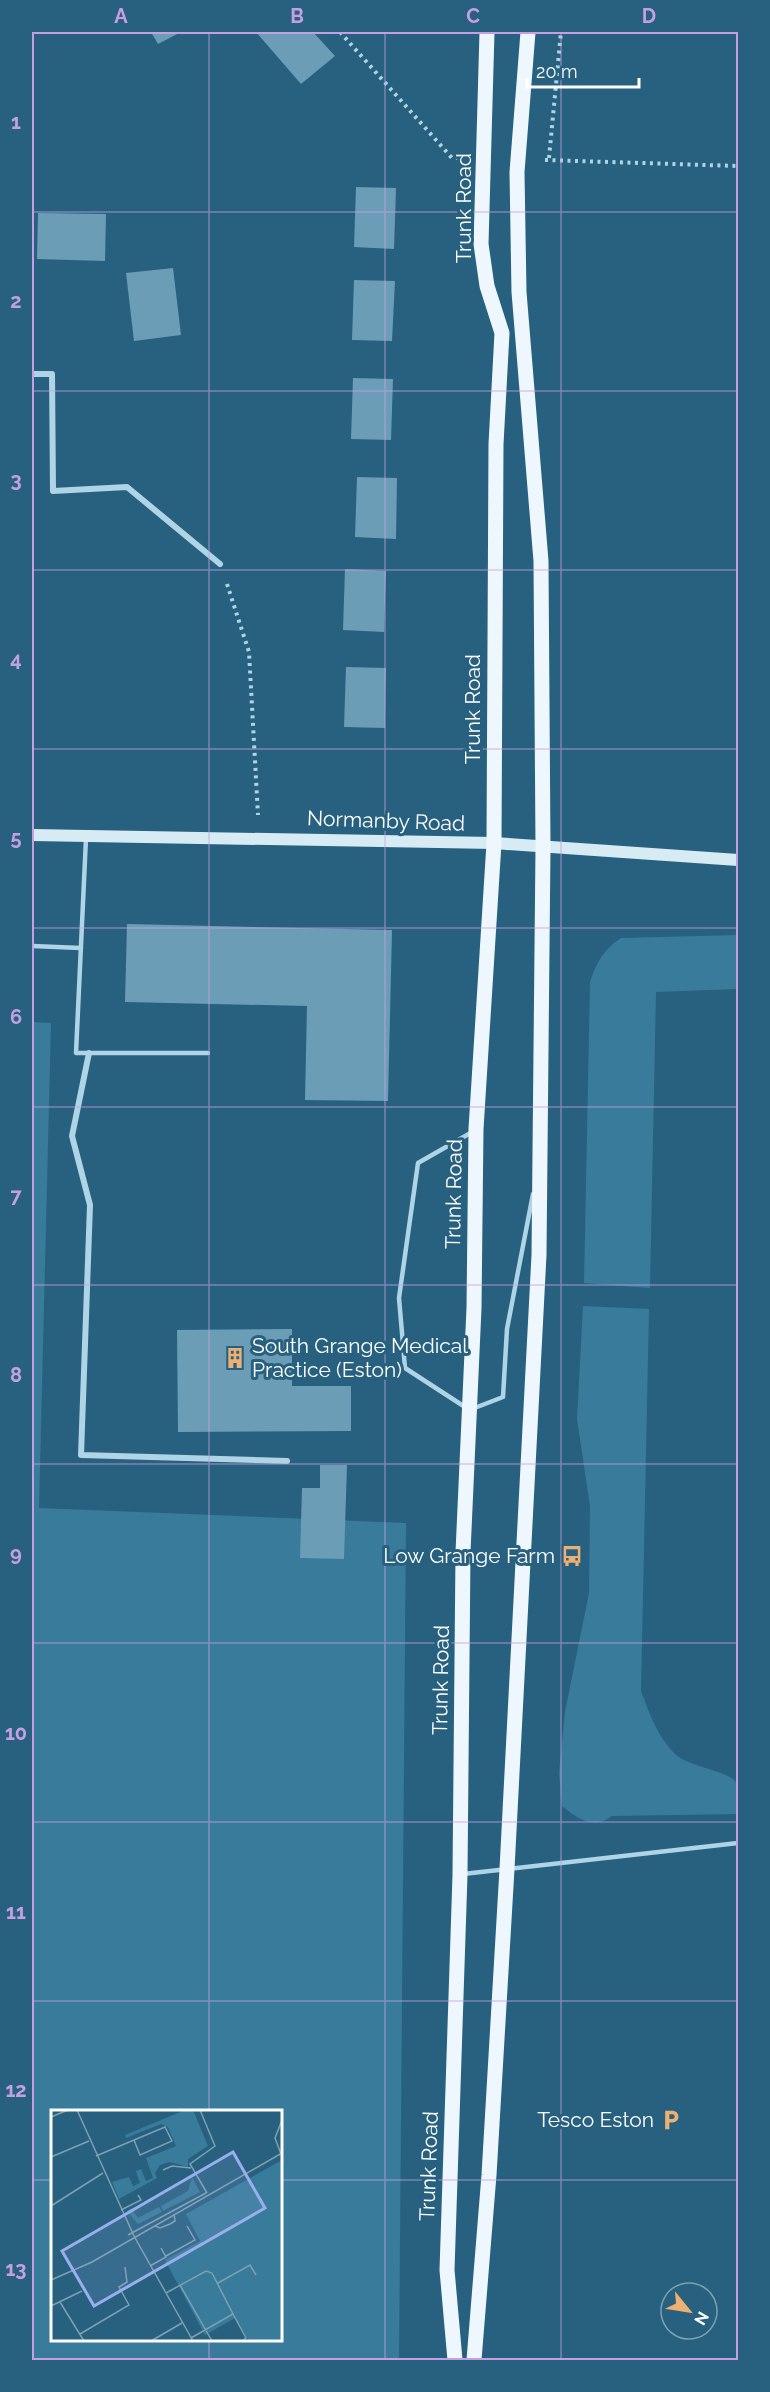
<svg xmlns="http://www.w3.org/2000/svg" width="770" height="2392" font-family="Raleway,sans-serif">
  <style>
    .green { fill: #387b9b; fill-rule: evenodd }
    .building { fill: #6b9db6 }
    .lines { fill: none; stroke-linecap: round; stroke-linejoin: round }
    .path { stroke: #aed4e5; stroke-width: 4; stroke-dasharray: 3 4.5; stroke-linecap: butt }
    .lane { stroke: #aed4e5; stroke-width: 4.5 }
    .street { stroke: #aed4e5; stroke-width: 6 }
    .secondary { stroke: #d7ebf5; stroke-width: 12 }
    .primary { stroke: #eef7fd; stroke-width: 15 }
    .grid { fill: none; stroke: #c4a0e2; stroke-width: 1.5; stroke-opacity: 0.55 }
    .labels { text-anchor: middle; stroke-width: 6; stroke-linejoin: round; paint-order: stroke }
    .street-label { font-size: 21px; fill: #fff; stroke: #27617f }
    .poi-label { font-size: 21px; fill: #fff; stroke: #27617f; text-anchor: end }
    .inset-road { fill: none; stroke: #7da0b2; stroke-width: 1.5 }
    .view { fill: #99afed; fill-opacity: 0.15; stroke: #99afed; stroke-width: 3 }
    .inset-edge { fill: none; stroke: #fff; stroke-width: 3 }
    .neatline { fill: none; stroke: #c4a0e2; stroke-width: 2 }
    .grid-label { font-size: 20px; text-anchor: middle; font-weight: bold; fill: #c4a0e2 }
  </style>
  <rect width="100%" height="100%" fill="#27617f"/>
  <g class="green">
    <path d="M738,935V989L656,992L650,1288L584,1283L590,982C597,962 603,950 621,938Z"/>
    <path d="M32,1022L51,1023L39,1508L406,1523L399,2360H32ZM52,2112H280V2340H52Z"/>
    <path d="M583,1306L649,1309L641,1691C649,1712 657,1736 674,1753C690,1769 734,1770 738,1786C741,1794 739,1806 738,1814L612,1816C593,1830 578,1819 562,1806L559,1773L565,1712L589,1593L590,1506L577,1419Z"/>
  </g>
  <g class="building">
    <polygon points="151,32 181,32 158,44"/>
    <polygon points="256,32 313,32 335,56 301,84"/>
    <polygon points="356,187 396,188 394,249 354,247"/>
    <polygon points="38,213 106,214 105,261 37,259"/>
    <polygon points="173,268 181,335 134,341 126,273"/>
    <polygon points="354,280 395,281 392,341 352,340"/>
    <polygon points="353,378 393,379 391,440 351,439"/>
    <polygon points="357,477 397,478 396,539 355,537"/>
    <polygon points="345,569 386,571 384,632 343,630"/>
    <polygon points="346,667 386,668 385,728 344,727"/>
    <polygon points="127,924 392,930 388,1101 305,1100 307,1006 125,1002"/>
    <polygon points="292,1329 292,1386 351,1386 351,1431 178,1432 177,1330"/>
    <polygon points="320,1465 347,1465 344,1559 300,1558 302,1488 320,1488"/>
  </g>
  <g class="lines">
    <g class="path">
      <polyline points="340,32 452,158 457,158"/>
      <polyline points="549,158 561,32"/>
      <polyline points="545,160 738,166"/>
      <polyline points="227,584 249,652 258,815"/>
    </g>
    <g class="lane">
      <polyline points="86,838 76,1053 208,1053"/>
      <polyline points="32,946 81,948"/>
      <polyline points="465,1407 405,1368 399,1298 418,1163 474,1131"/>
      <polyline points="472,1409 503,1397 507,1329 533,1194"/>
      <polyline points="463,1874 738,1843"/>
    </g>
    <g class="street">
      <polyline points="32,374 52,374 53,491 127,487 220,564"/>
      <polyline points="89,1053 72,1136 90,1205 81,1455 287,1461"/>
    </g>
    <polyline class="secondary" points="32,835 494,843 738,860"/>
    <g class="primary">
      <polyline points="455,2360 447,2270 460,1875 463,1552 474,1308 476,1129 494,843 496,444 502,333 487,286 481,244 487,32"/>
      <polyline points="474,2360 489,2175 507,1869 539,1255 543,847 541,561 519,292 517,172 528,32"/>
    </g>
  </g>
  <path class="grid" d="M209,32V2112M385,32V2360M561,32V2360M32,212H738M32,391H738M32,570H738M32,749H738M32,928H738M32,1107H738M32,1285H738M32,1464H738M32,1643H738M32,1822H738M32,2001H738M32,2180H52M280,2180H738M209,2340V2360"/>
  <defs>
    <symbol id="building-bare" viewBox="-9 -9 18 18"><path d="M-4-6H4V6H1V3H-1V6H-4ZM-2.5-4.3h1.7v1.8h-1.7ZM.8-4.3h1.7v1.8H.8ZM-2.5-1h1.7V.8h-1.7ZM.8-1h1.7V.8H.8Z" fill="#eeaf73" stroke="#27617f" stroke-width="2.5" paint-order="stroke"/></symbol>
    <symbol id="bus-bare" viewBox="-9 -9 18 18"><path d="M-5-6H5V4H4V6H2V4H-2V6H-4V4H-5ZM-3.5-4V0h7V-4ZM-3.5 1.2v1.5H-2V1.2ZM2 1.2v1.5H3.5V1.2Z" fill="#eeaf73" stroke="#27617f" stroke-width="2.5" paint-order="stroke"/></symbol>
    <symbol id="parking-bare" viewBox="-9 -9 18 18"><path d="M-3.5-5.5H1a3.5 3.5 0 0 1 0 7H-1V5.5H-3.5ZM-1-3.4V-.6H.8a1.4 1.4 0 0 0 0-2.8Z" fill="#eeaf73" stroke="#27617f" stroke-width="2.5" paint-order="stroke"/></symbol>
  </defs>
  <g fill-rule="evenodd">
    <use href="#building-bare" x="220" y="1343" width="30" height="30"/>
    <use href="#bus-bare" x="557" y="1541" width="30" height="30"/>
    <use href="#parking-bare" x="656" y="2105" width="30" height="30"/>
  </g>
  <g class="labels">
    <g class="street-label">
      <text transform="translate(464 208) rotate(-90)" y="7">Trunk Road</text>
      <text transform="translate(473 709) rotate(-90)" y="7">Trunk Road</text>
      <text transform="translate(386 821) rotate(2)" y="7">Normanby Road</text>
      <text transform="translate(454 1194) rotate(-89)" y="7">Trunk Road</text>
      <text transform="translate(441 1680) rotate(-89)" y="7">Trunk Road</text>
      <text transform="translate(429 2166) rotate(-88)" y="7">Trunk Road</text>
    </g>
    <g class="poi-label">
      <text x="252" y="1353" text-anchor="start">South Grange Medical<tspan x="252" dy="24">Practice (Eston)</tspan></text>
      <text x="555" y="1563">Low Grange Farm</text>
      <text x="654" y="2127">Tesco Eston</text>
    </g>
  </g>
  <g transform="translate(51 2110)">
    <rect width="231" height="231" fill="#27617f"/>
    <path d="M134,0H142L157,36L137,49V57L119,52L109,55L104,63L106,68L68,89L61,72L78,67L82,76L89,73L85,61L90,59L95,71L102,68L95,48L125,36L117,17L110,14L75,28L74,25ZM231,50V231H198L184,208L154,225L114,150L149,131L135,104ZM141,67L149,82L112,101L110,96L137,81ZM108,97L111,102L87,114L76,101L80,98L87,108Z" fill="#387b9b"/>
    <path class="inset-road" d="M26,0L83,126L142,231M149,0L164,36L139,54L156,83M0,7L17,0M230,44L224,28L231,10M45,46L114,17L121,31L89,45L83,30M0,47L38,31M112,60L121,56L140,58M0,96L52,63M70,100L90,90L87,85M104,116L109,118L119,114L124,111L123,104M77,125L155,83M115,146L144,130L136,116M99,156L115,147L110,138M0,170L41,152L231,43M167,173L199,155L205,165M129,175L161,231M115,183L155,161L161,163L182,204L140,228M9,192L33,231M0,196L31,181M182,204L195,228L191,231M29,224L78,195L68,177L76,172L74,157M100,231L131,213"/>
    <path class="view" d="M182,42L214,98L43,196L11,141Z"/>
    <rect width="231" height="231" class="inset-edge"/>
  </g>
  <rect width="770" height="2392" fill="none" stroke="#27617f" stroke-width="66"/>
  <g transform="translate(689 2311) rotate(120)"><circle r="28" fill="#27617f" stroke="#7da0b2" stroke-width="1.5"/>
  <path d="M0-4.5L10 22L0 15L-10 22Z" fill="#eeaf73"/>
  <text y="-9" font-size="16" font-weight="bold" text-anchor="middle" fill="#ffffff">N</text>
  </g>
  <path d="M527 78v9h112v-9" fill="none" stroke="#ffffff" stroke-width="3"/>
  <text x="536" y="78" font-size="18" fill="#ffffff" stroke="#27617f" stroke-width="4.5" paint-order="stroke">20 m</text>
  <rect x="33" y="33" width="704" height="2326" class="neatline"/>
  <g class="grid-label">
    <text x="121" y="23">A</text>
    <text x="297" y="23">B</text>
    <text x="473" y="23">C</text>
    <text x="649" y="23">D</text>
    <text x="16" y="129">1</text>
    <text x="16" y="308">2</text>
    <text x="16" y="487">3</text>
    <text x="16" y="666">4</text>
    <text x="16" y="845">5</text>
    <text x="16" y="1024">6</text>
    <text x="16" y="1203">7</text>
    <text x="16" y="1382">8</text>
    <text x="16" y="1561">9</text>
    <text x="16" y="1740">10</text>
    <text x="16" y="1919">11</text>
    <text x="16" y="2097">12</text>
    <text x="16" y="2276">13</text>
  </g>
</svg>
